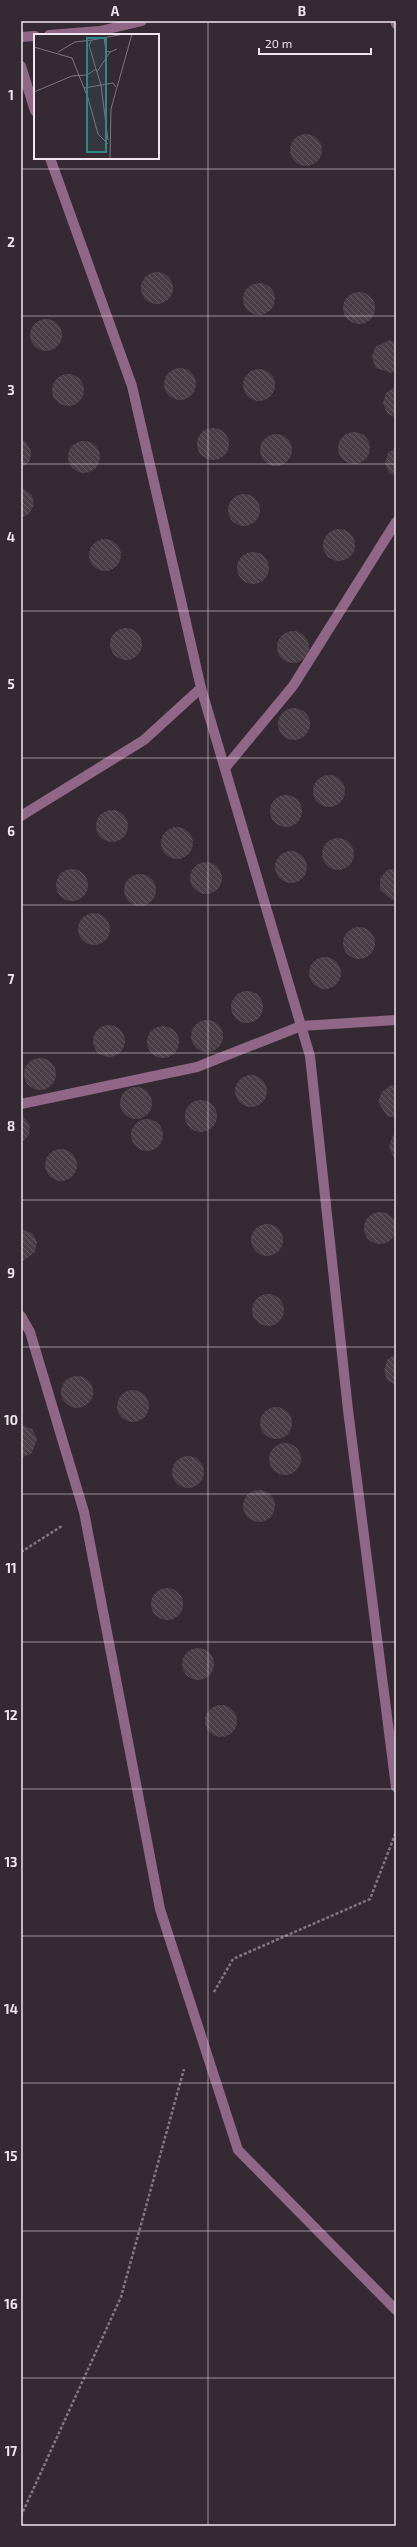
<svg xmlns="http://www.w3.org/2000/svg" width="417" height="2547" font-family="'Exo 2',sans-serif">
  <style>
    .building { fill: url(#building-back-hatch) }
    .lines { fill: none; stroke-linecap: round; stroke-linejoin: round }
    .path { stroke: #81787f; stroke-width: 2.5; stroke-dasharray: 3 2; stroke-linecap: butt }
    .minor { stroke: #916787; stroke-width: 10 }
    .grid { fill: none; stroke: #f0e8ee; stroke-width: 1; stroke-opacity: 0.55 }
    .inset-road { fill: none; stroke: #80767e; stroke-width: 1 }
    .view { fill: #318781; fill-opacity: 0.15; stroke: #318781; stroke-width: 2 }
    .inset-edge { fill: none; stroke: #f0e8ee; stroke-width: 2 }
    .neatline { fill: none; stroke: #f0e8ee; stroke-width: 1.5 }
    .grid-label { font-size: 13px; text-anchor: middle; font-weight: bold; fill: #f0e8ee }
  </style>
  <defs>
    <pattern id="building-back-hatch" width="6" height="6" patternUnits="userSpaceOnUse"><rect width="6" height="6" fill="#4a3e47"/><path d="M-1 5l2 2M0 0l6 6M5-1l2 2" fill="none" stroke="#645a62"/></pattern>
  </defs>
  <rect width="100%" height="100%" fill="#352a33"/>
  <g class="building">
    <circle cx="306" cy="150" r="16"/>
    <circle cx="157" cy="288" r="16"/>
    <circle cx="259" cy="299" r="16"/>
    <circle cx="359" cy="308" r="16"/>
    <circle cx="46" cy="335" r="16"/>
    <polygon points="390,340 396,343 396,371 391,373 376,368 372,357 375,347"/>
    <circle cx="180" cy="384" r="16"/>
    <circle cx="259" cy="385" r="16"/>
    <circle cx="68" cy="390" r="16"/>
    <polygon points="396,386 396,418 387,413 383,403 386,393"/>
    <circle cx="213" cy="444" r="16"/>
    <circle cx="354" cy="448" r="16"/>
    <circle cx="276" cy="450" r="16"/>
    <polygon points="21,439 26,442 31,451 30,461 21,469"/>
    <circle cx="84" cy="457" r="16"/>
    <polygon points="396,447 396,477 389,473 385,463 388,453"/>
    <polygon points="21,487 32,495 34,505 29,514 21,518"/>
    <circle cx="244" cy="510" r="16"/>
    <circle cx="339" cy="545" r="16"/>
    <circle cx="105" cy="555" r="16"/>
    <circle cx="253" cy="568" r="16"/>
    <circle cx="126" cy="644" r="16"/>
    <circle cx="293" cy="647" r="16"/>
    <circle cx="294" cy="724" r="16"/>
    <circle cx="329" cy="791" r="16"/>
    <circle cx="286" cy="811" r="16"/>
    <circle cx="112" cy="826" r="16"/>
    <circle cx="177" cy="843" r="16"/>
    <circle cx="338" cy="854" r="16"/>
    <circle cx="291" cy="867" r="16"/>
    <circle cx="206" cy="878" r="16"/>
    <polygon points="396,868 396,900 392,900 380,890 380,879 387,870"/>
    <circle cx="72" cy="885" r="16"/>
    <circle cx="140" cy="890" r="16"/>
    <circle cx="94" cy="929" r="16"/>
    <circle cx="359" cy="943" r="16"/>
    <circle cx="325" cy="973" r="16"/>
    <circle cx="247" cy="1007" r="16"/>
    <circle cx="207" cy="1036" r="16"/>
    <circle cx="109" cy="1041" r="16"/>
    <circle cx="163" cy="1042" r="16"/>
    <circle cx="40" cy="1074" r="16"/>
    <circle cx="251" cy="1091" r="16"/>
    <polygon points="391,1085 396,1085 396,1118 387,1116 378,1102 382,1092"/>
    <circle cx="136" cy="1103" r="16"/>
    <circle cx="201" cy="1116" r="16"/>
    <polygon points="21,1113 30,1125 29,1135 21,1143"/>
    <circle cx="147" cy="1135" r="16"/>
    <polygon points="396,1133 396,1161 389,1148 392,1137"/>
    <circle cx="61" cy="1165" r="16"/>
    <circle cx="380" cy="1228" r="16"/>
    <circle cx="267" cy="1240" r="16"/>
    <polygon points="21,1229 32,1233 37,1242 35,1252 23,1261 21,1261"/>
    <circle cx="268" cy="1310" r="16"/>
    <polygon points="396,1354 396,1385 387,1380 384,1370 387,1360"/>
    <circle cx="77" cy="1392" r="16"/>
    <circle cx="133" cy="1406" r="16"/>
    <circle cx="276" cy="1423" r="16"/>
    <polygon points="21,1425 32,1429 37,1439 32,1453 23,1457 21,1457"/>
    <circle cx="285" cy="1459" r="16"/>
    <circle cx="188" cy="1472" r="16"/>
    <circle cx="259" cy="1506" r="16"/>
    <circle cx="167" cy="1604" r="16"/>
    <circle cx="198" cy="1664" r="16"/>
    <circle cx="221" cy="1721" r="16"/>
  </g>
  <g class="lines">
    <g class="path">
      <polyline points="21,1552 62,1526"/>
      <polyline points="214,1992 233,1959 370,1899 396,1832"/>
      <polyline points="21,2516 121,2297 184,2069"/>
    </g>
    <g class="minor">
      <polyline points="395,21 396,24"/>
      <polyline points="49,35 100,31"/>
      <polyline points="98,35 100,31 142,21"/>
      <polyline points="21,37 35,36"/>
      <polyline points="21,66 35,111"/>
      <polyline points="201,688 310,1056 348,1410 396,1787"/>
      <polyline points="225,768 293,686 396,522"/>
      <polyline points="21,816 144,740 201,688 132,386 50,158"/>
      <polyline points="21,1104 197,1067 301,1026 396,1020"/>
      <polyline points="21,1316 30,1332 84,1512 160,1909 238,2150 396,2310"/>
    </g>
  </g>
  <path class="grid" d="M208,21V2526M21,169H396M21,316H396M21,464H396M21,611H396M21,758H396M21,905H396M21,1053H396M21,1200H396M21,1347H396M21,1494H396M21,1642H396M21,1789H396M21,1936H396M21,2083H396M21,2231H396M21,2378H396"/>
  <g transform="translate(34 34)">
    <rect width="125" height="125" fill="#352a33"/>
    <path class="inset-road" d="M70,3L72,17L76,18M0,13L38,24L54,64L64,100L74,110M24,18L41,8L58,6M62,35L67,51L74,106M63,38L76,18L83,15M50,54L79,49L82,53M0,58L38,42L53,41L62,35L55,11L58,6L90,0M76,125L77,75L98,0"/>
    <path class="view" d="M53,4H72V118H53Z"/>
    <rect width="125" height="125" class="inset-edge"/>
  </g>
  <rect width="417" height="2547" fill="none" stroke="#352a33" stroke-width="44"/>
  <path d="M259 48v6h112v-6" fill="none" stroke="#f0e8ee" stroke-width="2"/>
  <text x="265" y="48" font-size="12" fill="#f0e8ee" stroke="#352a33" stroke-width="3" paint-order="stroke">20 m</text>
  <rect x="22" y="22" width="373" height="2503" class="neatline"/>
  <g class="grid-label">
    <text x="115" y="16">A</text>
    <text x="302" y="16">B</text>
    <text x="11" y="100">1</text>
    <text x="11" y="247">2</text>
    <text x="11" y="395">3</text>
    <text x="11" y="542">4</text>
    <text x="11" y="689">5</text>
    <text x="11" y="836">6</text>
    <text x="11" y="984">7</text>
    <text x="11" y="1131">8</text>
    <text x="11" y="1278">9</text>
    <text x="11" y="1425">10</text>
    <text x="11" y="1573">11</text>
    <text x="11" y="1720">12</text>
    <text x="11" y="1867">13</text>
    <text x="11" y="2014">14</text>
    <text x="11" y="2161">15</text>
    <text x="11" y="2309">16</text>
    <text x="11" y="2456">17</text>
  </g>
</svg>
